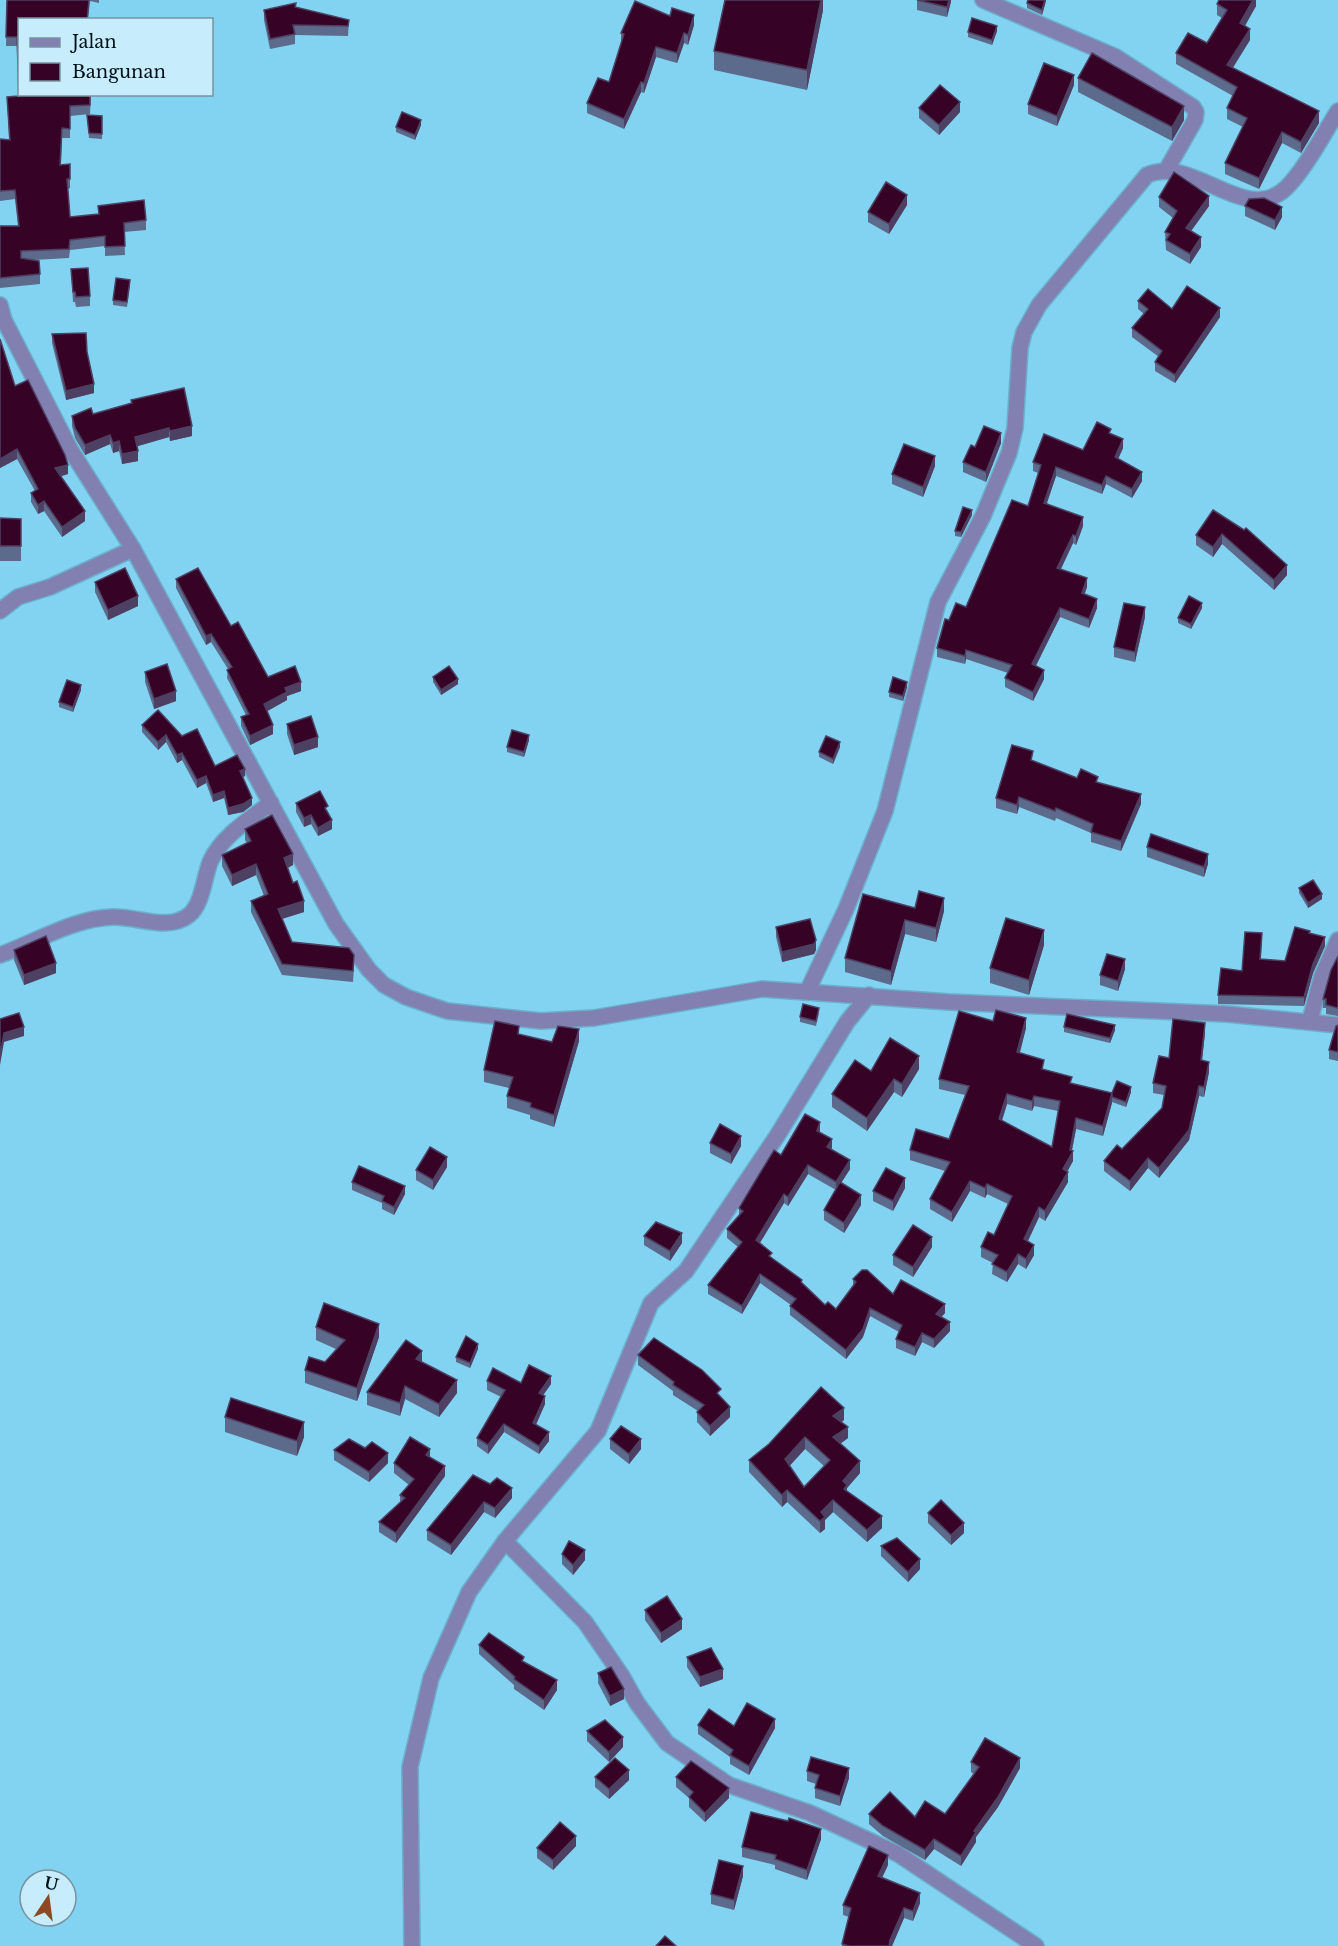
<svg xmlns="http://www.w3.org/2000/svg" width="1338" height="1946" font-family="'Libre Baskerville',serif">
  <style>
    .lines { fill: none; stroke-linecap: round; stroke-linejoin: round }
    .minor-casing { stroke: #6bafcb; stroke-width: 18 }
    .minor { stroke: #8280b1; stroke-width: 15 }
    .wall { fill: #5c6a8c; fill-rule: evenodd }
    .shaded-wall { fill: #4d4062 }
    .building { fill: #360225; stroke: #4d4062; stroke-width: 1.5; fill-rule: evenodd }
  </style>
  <rect width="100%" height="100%" fill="#82d2f2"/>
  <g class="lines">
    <defs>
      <g id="minor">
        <polyline points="983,0 1116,57 1193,107 1196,112 1195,120 1167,169"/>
        <polyline points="0,305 4,320 70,449 133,549 336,924 369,970 384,985 406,997 447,1011 541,1021 594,1018 762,989 949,1002 1227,1014 1338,1025"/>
        <polyline points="0,611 18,597 50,587 133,549"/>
        <path d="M0,955C36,942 74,918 113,917C137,916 168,932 189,915C203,904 204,875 211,860C223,835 250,819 271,803"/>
        <path d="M807,992L846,909L885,811L938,602L983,516L1009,453L1015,428L1020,348L1024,332L1039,305L1147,175C1193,154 1245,227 1286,188C1304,171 1324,133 1338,111"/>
        <polyline points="1310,1020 1322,976 1338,940"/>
        <polyline points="505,1541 585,1622 622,1676 637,1703 667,1743 729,1785 810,1813 898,1854 1036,1946"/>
        <polyline points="412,1946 410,1767 431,1678 469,1592 505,1541 598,1431 651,1303 686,1271 777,1136 847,1022 869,995"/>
      </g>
    </defs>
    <use href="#minor" class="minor-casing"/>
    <use href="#minor" class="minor"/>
  </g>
  <g class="wall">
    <polygon points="7,0 99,0 99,3 90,1 88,20 20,20 20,94 91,94 90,114 70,116 70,138 62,138 61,165 70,164 70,188 68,189 70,217 98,214 98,206 146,220 146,230 124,232 125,255 105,256 105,246 70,250 69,258 33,260 40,274 40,284 0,288 0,226 18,226 15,199 0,201 0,139 9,140 7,97 18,96 17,46 6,46"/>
    <polygon points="823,0 823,10 807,90 714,70 714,51"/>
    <polygon points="917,0 951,0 947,17 917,10"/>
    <polygon points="1046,0 1042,15 1027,8 1027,3"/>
    <polygon points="1256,0 1256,6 1245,26 1250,40 1233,68 1319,123 1301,153 1282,143 1259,189 1225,174 1225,163 1243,127 1227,119 1227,108 1233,96 1176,64 1176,53 1207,43 1222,18 1217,15 1217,4"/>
    <polygon points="296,8 349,20 348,36 295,35 295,44 270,49 264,20 264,10"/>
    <polygon points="670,16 694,25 688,45 684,43 677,63 656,57 644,93 641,92 624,129 587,113 587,103 609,82 621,43 621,33"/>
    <polygon points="997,31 992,45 968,37 968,32"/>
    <polygon points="1078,78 1184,120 1172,141 1078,92"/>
    <polygon points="1074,85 1057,126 1028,114 1028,104"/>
    <polygon points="919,108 960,112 939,135 919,118"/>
    <polygon points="87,115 102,116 102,139 89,138"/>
    <polygon points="421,125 415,140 396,132 396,127"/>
    <polygon points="1159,197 1209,206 1191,231 1201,247 1190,264 1166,250 1165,232 1173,218 1159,207"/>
    <polygon points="907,205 889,234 868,222 868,212"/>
    <polygon points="1245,206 1282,217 1275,230 1245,216"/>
    <polygon points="71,269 90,296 90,306 76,307 75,302 73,302"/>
    <polygon points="130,285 127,307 113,305 113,300"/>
    <polygon points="1138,301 1172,309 1220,317 1175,383 1155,371 1155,362 1159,357 1132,337 1132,328 1144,314 1138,309"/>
    <polygon points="52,334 94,393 66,400 52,343"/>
    <polygon points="0,339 15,386 68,474 61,476 85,521 62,537 44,511 38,514 31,502 31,493 35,491 17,459 0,468"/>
    <polygon points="131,400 192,436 170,441 169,437 137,446 138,461 122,464 119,451 113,453 110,444 85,455 75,438 72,426 72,416 93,414 131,403"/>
    <polygon points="1111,434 1123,448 1118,459 1142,481 1132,498 1106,484 1102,494 1056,476 1047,503 1083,526 1076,545 1073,543 1061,569 1087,587 1084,594 1097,608 1089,628 1060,617 1036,666 1044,679 1033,701 1005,687 1005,678 1008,673 966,659 965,664 937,657 937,648 949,620 966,607 1028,506 1038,473 1033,471 1033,462 1083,450"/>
    <polygon points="1001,443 986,482 963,472 963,462 975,447"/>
    <polygon points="935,466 923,497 892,484 892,474"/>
    <polygon points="1213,510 1287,575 1274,590 1222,544 1213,557 1196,545 1196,535"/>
    <polygon points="972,515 961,537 955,536 955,531"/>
    <polygon points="0,518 21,519 21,561 0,561"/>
    <polygon points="176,579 231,626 268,677 301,691 287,696 287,700 267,711 273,734 250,745 241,726 241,717 246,715 227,678 228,669 211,642 206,645 176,588"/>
    <polygon points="95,582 138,606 108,620 95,592"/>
    <polygon points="1202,608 1191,629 1178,623 1178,618"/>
    <polygon points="1145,617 1135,662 1114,657 1114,647"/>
    <polygon points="145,672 176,701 154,709 145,682"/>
    <polygon points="433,677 458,684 441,695 433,682"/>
    <polygon points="907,687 903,701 889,697 889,692"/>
    <polygon points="81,690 73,712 59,707 59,702"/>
    <polygon points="287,724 318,747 294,755 287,734"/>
    <polygon points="142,725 182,736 215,766 245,776 243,777 252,805 243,812 228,815 224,798 213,802 206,783 197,788 182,760 177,763 166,742 158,750 142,732"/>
    <polygon points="529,740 524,757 507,752 507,747"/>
    <polygon points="840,747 833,764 819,757 819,752"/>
    <polygon points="1033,761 1077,778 1098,783 1141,804 1121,851 1091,842 1091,833 1056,818 1055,821 1019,807 1017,814 996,808 996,798"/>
    <polygon points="296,803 328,813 332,829 318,836 311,824 304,827 296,812"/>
    <polygon points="245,829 293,865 288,868 304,912 282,919 292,942 354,966 353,982 282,975 251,912 251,901 264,896 256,875 232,886 222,866 222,855 247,843 245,840"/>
    <polygon points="1147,847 1208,864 1204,877 1147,857"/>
    <polygon points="1299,888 1322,899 1308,908 1299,893"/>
    <polygon points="915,908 944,911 936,942 905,934 891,985 845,972 845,958"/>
    <polygon points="776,927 816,950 814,954 782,962 776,937"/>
    <polygon points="1310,934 1325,946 1313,973 1304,1006 1218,1004 1218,995 1242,971 1262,942 1261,959 1285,961"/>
    <polygon points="1044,945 1029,995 990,983 990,968"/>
    <polygon points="14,950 56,973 24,985 14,960"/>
    <polygon points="1338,956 1338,1016 1326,1014 1326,1008 1323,1008 1323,999"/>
    <polygon points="1125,969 1118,991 1100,985 1100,975"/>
    <polygon points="819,1013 816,1026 800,1022 800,1017"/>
    <path d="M993,1021L1026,1028L1020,1053L1044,1070L1072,1084L1112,1093L1131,1092L1126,1107L1112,1102L1103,1136L1076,1129L1072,1151L1073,1161L1067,1172L1068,1182L1045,1221L1039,1217L1028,1241L1034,1255L1026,1269L1018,1264L1007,1282L992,1274L993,1263L981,1257V1247L994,1235L1008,1204L987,1194L985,1198L970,1191L952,1222L930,1209V1199L945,1171L910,1160V1150L949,1139L965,1095L939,1089V1079ZM1007,1104L1032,1111L1034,1106L1058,1111L1052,1147L1002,1121Z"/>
    <polygon points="1338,1025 1338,1061 1329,1059 1329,1050"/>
    <polygon points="1064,1027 1115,1030 1110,1043 1064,1032"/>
    <polygon points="1205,1033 1202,1060 1209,1072 1204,1097 1199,1096 1189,1140 1159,1178 1148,1168 1130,1191 1104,1171 1104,1161 1122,1149 1162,1108 1164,1095 1153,1093 1153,1083 1169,1058"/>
    <polygon points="519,1034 552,1042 579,1041 554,1127 530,1119 530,1115 507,1108 507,1096 509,1088 484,1082 484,1070"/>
    <polygon points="919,1069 902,1097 894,1092 867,1131 832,1107 832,1094 871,1071"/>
    <polygon points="820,1131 820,1133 832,1148 831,1149 850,1169 841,1183 861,1205 844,1233 824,1220 824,1210 836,1190 808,1174 788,1206 784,1203 760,1243 772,1258 802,1284 825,1305 836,1309 853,1286 853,1279 945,1313 941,1317 950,1331 934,1348 922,1342 915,1356 896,1348 896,1339 899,1332 870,1316 863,1337 846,1359 790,1315 790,1306 791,1305 760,1283 742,1314 708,1294 708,1285 738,1247 727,1238 727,1229 739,1216 739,1208 781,1155"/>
    <polygon points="710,1143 741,1146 731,1164 710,1153"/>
    <polygon points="447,1167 433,1190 416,1180 416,1170"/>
    <polygon points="352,1182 405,1194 394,1215 382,1209 382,1203 352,1190"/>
    <polygon points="905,1188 893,1211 873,1201 873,1191"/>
    <polygon points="644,1236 682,1243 670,1261 644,1245"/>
    <polygon points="932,1247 913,1277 893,1265 893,1255"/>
    <polygon points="316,1327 379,1337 357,1401 305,1383 305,1370 325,1362 336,1349 316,1340"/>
    <polygon points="478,1349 470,1368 456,1362 456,1357"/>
    <polygon points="638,1355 730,1417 710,1436 697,1422 697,1412 698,1411 673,1395 673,1391 638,1365"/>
    <polygon points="422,1362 457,1393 439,1417 405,1399 400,1416 367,1405 367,1392"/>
    <polygon points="487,1381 551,1384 543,1395 545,1404 536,1425 549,1441 539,1454 504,1432 488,1454 477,1446 477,1438 501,1397 487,1390"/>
    <polygon points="225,1417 304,1437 297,1456 225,1432"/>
    <path d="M844,1420L842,1422L848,1438L840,1444L860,1473L847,1488V1492L882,1528L867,1542L833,1512L825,1520V1529L820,1533L787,1502L782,1507L749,1472V1460ZM805,1449L824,1466L804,1487L789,1466Z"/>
    <polygon points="610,1439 641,1449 629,1464 610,1449"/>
    <polygon points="334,1450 388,1463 369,1482 334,1460"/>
    <polygon points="430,1457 445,1476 396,1543 379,1532 379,1522 400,1502 400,1495 409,1485 394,1473 394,1463"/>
    <polygon points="473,1475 512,1498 495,1518 484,1512 451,1555 427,1540 427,1530"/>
    <polygon points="928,1513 964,1533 951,1545 928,1523"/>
    <polygon points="881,1546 920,1569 908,1582 881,1556"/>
    <polygon points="562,1554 585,1560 573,1575 562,1564"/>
    <polygon points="645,1610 682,1629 661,1643 645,1620"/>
    <polygon points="479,1645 524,1662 557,1690 544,1710 514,1689 514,1685 479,1654"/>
    <polygon points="687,1657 723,1679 700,1687 687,1667"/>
    <polygon points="598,1673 624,1699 610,1706 598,1683"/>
    <polygon points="698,1725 734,1726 775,1728 749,1775 730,1764 730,1757 698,1734"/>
    <polygon points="587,1731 623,1747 609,1762 587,1741"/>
    <polygon points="971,1762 1020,1768 998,1807 976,1837 976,1842 961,1866 934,1849 925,1860 883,1836 869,1824 869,1814 915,1817 945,1814 974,1774 971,1772"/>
    <polygon points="807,1771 849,1778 840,1806 815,1798 815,1788 816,1784 807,1781"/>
    <polygon points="595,1777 629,1780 609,1799 595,1787"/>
    <polygon points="676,1777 729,1798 705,1822 689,1807 689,1798 676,1787"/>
    <polygon points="821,1839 807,1880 775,1869 775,1865 742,1857 742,1847"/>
    <polygon points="576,1846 553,1870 537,1858 537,1848"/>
    <polygon points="888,1865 882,1878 920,1903 913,1921 904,1918 892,1946 842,1946 849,1917 843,1915 843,1905"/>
    <polygon points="743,1876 734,1910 711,1904 711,1894"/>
  </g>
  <g class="shaded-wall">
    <polygon points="821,0 823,0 823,10 807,90 807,70"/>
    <polygon points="949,0 951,0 951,2 947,17 947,7"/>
    <polygon points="1045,0 1046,0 1046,1 1042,15 1042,10"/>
    <polygon points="1253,0 1256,0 1256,6 1240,34 1240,23"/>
    <polygon points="694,15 694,25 688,45 688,35"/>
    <polygon points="997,26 997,31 992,45 992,40"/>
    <polygon points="1250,29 1250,40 1227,76 1227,65"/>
    <polygon points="684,33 684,43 677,63 677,53"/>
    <polygon points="656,47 656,57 644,93 644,83"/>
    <polygon points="1074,75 1074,85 1057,126 1057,116"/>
    <polygon points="641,82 641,92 624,129 624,119"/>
    <polygon points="960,102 960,112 939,135 939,125"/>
    <polygon points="1184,106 1184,120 1172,141 1172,127"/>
    <polygon points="1319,111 1319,123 1301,153 1301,142"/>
    <polygon points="421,120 421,125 415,140 415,135"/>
    <polygon points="1282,132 1282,143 1259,189 1259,178"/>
    <polygon points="907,195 907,205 889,234 889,224"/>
    <polygon points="1209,196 1209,206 1186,238 1186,228"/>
    <polygon points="1282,207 1282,217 1275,230 1275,220"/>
    <polygon points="1201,237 1201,247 1190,264 1190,254"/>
    <polygon points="1220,308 1220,317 1175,383 1175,375"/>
    <polygon points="94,384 94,393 66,400 66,391"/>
    <polygon points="192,426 192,436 170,441 170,431"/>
    <polygon points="169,428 169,437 135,447 135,437"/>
    <polygon points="1001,433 1001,443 986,482 986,472"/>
    <polygon points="110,435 110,444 85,455 85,445"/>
    <polygon points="1123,439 1123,448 1115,466 1115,457"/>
    <polygon points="119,441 119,451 113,453 113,443"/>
    <polygon points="17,449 17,459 0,468 0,459"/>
    <polygon points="138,451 138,461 122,464 122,454"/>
    <polygon points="935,456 935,466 923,497 923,487"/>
    <polygon points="68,465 68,474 55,478 55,468"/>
    <polygon points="1056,467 1056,476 1044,511 1044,503"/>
    <polygon points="1142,472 1142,481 1132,498 1132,489"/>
    <polygon points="1106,476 1106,484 1102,494 1102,485"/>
    <polygon points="44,501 44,511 38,514 38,505"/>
    <polygon points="972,510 972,515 961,537 961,532"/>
    <polygon points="85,511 85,521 62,537 62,527"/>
    <polygon points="1083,517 1083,526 1076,545 1076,536"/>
    <polygon points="1222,534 1222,544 1213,557 1213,547"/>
    <polygon points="1073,535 1073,543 1057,577 1057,568"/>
    <polygon points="1287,565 1287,575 1274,590 1274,580"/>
    <polygon points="1087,578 1087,587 1082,602 1082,593"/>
    <polygon points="138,596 138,606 108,620 108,610"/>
    <polygon points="1097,599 1097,608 1089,628 1089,619"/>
    <polygon points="1202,603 1202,608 1191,629 1191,624"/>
    <polygon points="1145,607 1145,617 1135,662 1135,652"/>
    <polygon points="1060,608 1060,617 1032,673 1032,664"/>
    <polygon points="211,634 211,642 206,645 206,636"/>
    <polygon points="966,650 966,659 965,664 965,656"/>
    <polygon points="1044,670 1044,679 1033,701 1033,692"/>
    <polygon points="458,679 458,684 441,695 441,690"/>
    <polygon points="301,682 301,691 287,696 287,700 264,713 264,704 285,688"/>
    <polygon points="907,682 907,687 903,701 903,696"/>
    <polygon points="81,685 81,690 73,712 73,707"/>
    <polygon points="176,691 176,701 154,709 154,699"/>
    <polygon points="273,725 273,734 250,745 250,736"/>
    <polygon points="166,735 166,742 158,750 158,742"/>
    <polygon points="529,735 529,740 524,757 524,752"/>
    <polygon points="318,737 318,747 294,755 294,745"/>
    <polygon points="840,742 840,747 833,764 833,759"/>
    <polygon points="182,753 182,760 177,763 177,755"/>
    <polygon points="245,769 245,776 240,778 240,771"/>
    <polygon points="206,776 206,783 197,788 197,780"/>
    <polygon points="224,791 224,798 213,802 213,795"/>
    <polygon points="1141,794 1141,804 1121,851 1121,841"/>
    <polygon points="1019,797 1019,807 1017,814 1017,805"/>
    <polygon points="252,798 252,805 243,812 228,815 228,808"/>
    <polygon points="311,815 311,824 304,827 304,818"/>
    <polygon points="332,820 332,829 318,836 318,828"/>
    <polygon points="293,854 293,865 284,869 284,858"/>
    <polygon points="1208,854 1208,864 1204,877 1204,867"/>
    <polygon points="256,864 256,875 232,886 232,875"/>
    <polygon points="1322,894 1322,899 1308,908 1308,903"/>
    <polygon points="944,898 944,911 936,942 936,928"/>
    <polygon points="304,901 304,912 278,920 278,909"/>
    <polygon points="905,920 905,934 891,985 891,971"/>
    <polygon points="1044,930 1044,945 1029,995 1029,980"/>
    <polygon points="1325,937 1325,946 1313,973 1304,1006 1304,997 1313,964"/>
    <polygon points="816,940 816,950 814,954 782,962 782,952"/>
    <polygon points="1125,959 1125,969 1118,991 1118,981"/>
    <polygon points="56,963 56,973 24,985 24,975"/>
    <polygon points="1026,1018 1026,1028 1017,1062 1017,1052"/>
    <polygon points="1205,1023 1205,1033 1201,1070 1201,1060"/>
    <polygon points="1115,1025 1115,1030 1110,1043 1110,1038"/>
    <polygon points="24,1027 24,1036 4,1042 0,1065 0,1056 4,1033"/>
    <polygon points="579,1029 579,1041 554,1127 554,1115"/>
    <polygon points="919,1056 919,1069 902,1097 902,1084"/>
    <polygon points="1209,1062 1209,1072 1204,1097 1204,1087"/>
    <polygon points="894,1079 894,1092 867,1131 867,1118"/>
    <polygon points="1199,1086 1199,1096 1189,1140 1159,1178 1159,1168"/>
    <polygon points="1131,1087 1131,1092 1126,1107 1126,1102"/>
    <polygon points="1112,1093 1112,1103 1103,1136 1103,1126"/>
    <polygon points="1007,1094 1007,1104 999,1129 999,1119"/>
    <polygon points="1034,1096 1034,1106 1032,1111 1032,1101"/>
    <polygon points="1076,1118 1076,1129 1071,1154 1073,1151 1073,1161 1063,1179 1063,1169 1070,1150"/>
    <polygon points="820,1122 820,1131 817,1140 817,1131"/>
    <polygon points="741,1136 741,1146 731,1164 731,1154"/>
    <polygon points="832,1139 832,1148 827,1156 827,1147"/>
    <polygon points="447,1157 447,1167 433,1190 433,1180"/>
    <polygon points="1148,1158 1148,1168 1130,1191 1130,1181"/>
    <polygon points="850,1160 850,1169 836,1191 836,1182"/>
    <polygon points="808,1165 808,1174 788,1206 788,1197"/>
    <polygon points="1068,1172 1068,1182 1045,1221 1045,1211"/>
    <polygon points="905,1178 905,1188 893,1211 893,1201"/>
    <polygon points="970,1181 970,1191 952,1222 952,1212"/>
    <polygon points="987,1184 987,1194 985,1198 985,1188"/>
    <polygon points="405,1186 405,1194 394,1215 394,1207"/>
    <polygon points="784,1194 784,1203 756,1249 756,1240"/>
    <polygon points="861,1195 861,1205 844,1233 844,1223"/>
    <polygon points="1039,1207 1039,1217 1024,1249 1024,1239"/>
    <polygon points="682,1233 682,1243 670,1261 670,1251"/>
    <polygon points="932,1237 932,1247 913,1277 913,1267"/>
    <polygon points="1034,1245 1034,1255 1026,1269 1026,1259"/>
    <polygon points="1018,1254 1018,1264 1007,1282 1007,1272"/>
    <polygon points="760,1274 760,1283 742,1314 742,1306"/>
    <polygon points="945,1304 945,1313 936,1323 936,1314"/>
    <polygon points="870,1308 870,1316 863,1337 846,1359 846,1350"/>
    <polygon points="950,1322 950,1331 934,1348 934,1339"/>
    <polygon points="379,1324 379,1337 357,1401 357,1388"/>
    <polygon points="922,1333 922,1342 915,1356 915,1347"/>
    <polygon points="478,1344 478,1349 470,1368 470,1363"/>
    <polygon points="422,1351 422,1364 416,1359"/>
    <polygon points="551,1376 551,1384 539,1401 539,1393"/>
    <polygon points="457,1380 457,1393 439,1417 439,1404"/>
    <polygon points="405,1386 405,1399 400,1416 400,1403"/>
    <polygon points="545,1396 545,1404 533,1431 533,1423"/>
    <polygon points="730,1407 730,1417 710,1436 710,1426"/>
    <polygon points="844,1408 844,1420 833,1428 833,1416"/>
    <polygon points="304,1422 304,1437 297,1456 297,1441"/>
    <polygon points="504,1424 504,1432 488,1454 488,1445"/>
    <polygon points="848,1427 848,1438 833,1449 833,1437"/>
    <polygon points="549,1432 549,1441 539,1454 539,1446"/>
    <polygon points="805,1437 805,1449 785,1471 785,1459"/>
    <polygon points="641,1439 641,1449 629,1464 629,1454"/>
    <polygon points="430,1449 430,1459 426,1455"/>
    <polygon points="388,1453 388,1463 369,1482 369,1472"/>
    <polygon points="860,1461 860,1473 847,1488 847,1497 844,1501 843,1481"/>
    <polygon points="445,1466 445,1476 396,1543 396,1533"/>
    <polygon points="512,1488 512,1498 495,1518 495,1508"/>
    <polygon points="787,1490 787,1502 782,1507 782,1495"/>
    <polygon points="833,1500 833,1512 825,1520 825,1529 820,1533 820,1521 821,1512"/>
    <polygon points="484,1502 484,1512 451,1555 451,1545"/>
    <polygon points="882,1516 882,1528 867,1542 867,1530"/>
    <polygon points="964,1523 964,1533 951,1545 951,1535"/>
    <polygon points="585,1550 585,1560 573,1575 573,1565"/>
    <polygon points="920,1559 920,1569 908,1582 908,1572"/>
    <polygon points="682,1619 682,1629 661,1643 661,1633"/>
    <polygon points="723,1669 723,1679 700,1687 700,1677"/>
    <polygon points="557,1680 557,1690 544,1710 544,1700"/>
    <polygon points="624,1689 624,1699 610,1706 610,1696"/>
    <polygon points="775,1719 775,1728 749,1775 749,1766"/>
    <polygon points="623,1737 623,1747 609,1762 609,1752"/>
    <polygon points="1020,1758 1020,1768 998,1807 976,1837 976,1842 961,1866 961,1856 974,1831"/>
    <polygon points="849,1768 849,1778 840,1806 840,1796"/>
    <polygon points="629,1770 629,1780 609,1799 609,1789"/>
    <polygon points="729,1788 729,1798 705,1822 705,1813"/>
    <polygon points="821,1829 821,1839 807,1880 807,1870"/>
    <polygon points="576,1836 576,1846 553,1870 553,1860"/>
    <polygon points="934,1839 934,1849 925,1860 925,1850"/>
    <polygon points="888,1855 888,1865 878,1886 878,1876"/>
    <polygon points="743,1866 743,1876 734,1910 734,1900"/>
    <polygon points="920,1893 920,1903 913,1921 913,1911"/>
    <polygon points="904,1908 904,1918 892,1946 889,1946 890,1940"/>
  </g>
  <g class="building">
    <polygon points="7,0 89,0 87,20 20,20 20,94 90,94 90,105 70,106 70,129 62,128 60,165 70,164 70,179 67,179 70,217 99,214 98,206 144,200 146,220 124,223 125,246 105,247 105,236 70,240 69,249 21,251 21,258 39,261 40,274 0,278 0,226 19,226 15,190 0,191 0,139 10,140 7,97 19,96 17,37 6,37"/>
    <polygon points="725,0 821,0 807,70 714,51"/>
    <polygon points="917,0 949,0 947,7"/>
    <polygon points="1028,0 1045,0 1042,10 1027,3"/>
    <polygon points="1219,0 1253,0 1240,23 1250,29 1227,65 1319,111 1301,142 1282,132 1259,178 1225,163 1247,118 1227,108 1237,87 1176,53 1188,33 1207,43 1227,10 1217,4"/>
    <polygon points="635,1 670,16 672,8 694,15 688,35 684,33 677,53 656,47 644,83 641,82 624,119 587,103 598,78 609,82 624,34 621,33"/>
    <polygon points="296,3 295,7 349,20 348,26 293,25 295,34 270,39 264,10"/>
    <polygon points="972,18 997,26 992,40 968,32"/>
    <polygon points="1092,53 1184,106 1172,127 1078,78"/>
    <polygon points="1044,63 1074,75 1057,116 1028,104"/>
    <polygon points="940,85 960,102 939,125 919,108"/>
    <polygon points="402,112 421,120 415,135 396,127"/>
    <polygon points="87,115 102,116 102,134 89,133"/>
    <polygon points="1174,172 1209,196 1186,228 1201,237 1190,254 1166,240 1170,234 1165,232 1177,211 1159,197"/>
    <polygon points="886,182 907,195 889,224 868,212"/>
    <polygon points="1264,198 1282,207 1275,220 1245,206 1249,199"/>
    <polygon points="88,268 90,296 76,297 75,292 73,292 71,269"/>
    <polygon points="116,278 130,280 127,302 113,300"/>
    <polygon points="1187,286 1220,308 1175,375 1155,362 1162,351 1132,328 1148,309 1138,301 1148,289 1172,309"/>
    <polygon points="86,333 87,352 94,384 66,391 52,334"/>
    <polygon points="0,339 15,386 28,380 65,455 68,465 55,468 85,511 62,527 44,501 38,505 31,493 38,489 17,449 0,459"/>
    <polygon points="184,388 192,426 170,431 169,428 135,437 138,451 122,454 119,441 113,443 110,435 85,445 75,428 72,416 91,408 93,414 132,403 131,400"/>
    <polygon points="1097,422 1111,429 1109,433 1123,439 1115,457 1142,472 1132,489 1106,476 1102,485 1056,467 1044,503 1083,517 1076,536 1073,535 1057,568 1087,578 1082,593 1097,599 1089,619 1060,608 1032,664 1044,670 1033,692 1005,678 1012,665 966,650 965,656 937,648 945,619 949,620 956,603 966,607 1012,500 1028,506 1041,465 1033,462 1044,434 1083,450"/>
    <polygon points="984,426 1001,433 986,472 963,462 971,445 975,447"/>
    <polygon points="904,444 935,456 923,487 892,474"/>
    <polygon points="963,507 972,510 961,532 955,531"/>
    <polygon points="1213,510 1244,530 1246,528 1287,565 1274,580 1222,534 1213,547 1196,535"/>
    <polygon points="0,518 21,519 21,546 0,546"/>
    <polygon points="125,568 138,596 108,610 95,582"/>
    <polygon points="198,568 231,626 238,622 268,677 295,666 301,682 285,688 287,692 264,704 273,725 250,736 241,717 249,714 227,670 232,667 211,634 206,636 176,579"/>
    <polygon points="1189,596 1202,603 1191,624 1178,618"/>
    <polygon points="1124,603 1145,607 1135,652 1114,647"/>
    <polygon points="167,664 176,691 154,699 145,672"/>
    <polygon points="449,666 458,679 441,690 433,677"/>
    <polygon points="893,677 907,682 903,696 889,692"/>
    <polygon points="67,680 81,685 73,707 59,702"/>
    <polygon points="158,710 182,736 197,729 215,766 237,755 245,769 240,771 252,798 243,804 228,808 224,791 213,795 206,776 197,780 182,753 177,755 166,735 158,742 142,725"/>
    <polygon points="311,716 318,737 294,745 287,724"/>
    <polygon points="512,730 529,735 524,752 507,747"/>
    <polygon points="826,736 840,742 833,759 819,752"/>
    <polygon points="1012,745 1033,751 1031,760 1077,778 1081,769 1098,777 1096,782 1141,794 1121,841 1091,832 1093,824 1056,808 1055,811 1019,797 1017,805 996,798"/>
    <polygon points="320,791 328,806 325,808 332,820 318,828 311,815 304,818 296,803"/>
    <polygon points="272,815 293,854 284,858 293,883 297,881 304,901 278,909 292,942 349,948 354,955 353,971 282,964 251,901 268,894 256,864 232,875 222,855 251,841 245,829"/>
    <polygon points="1151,834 1208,854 1204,867 1147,847"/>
    <polygon points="1313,880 1322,894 1308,903 1299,888"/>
    <polygon points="919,891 944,898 936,928 905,920 891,971 845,958 863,894 915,908"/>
    <polygon points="1006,918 1044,930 1029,980 990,968"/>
    <polygon points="810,919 816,940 814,944 782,952 776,927"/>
    <polygon points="1295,927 1310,931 1309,933 1325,937 1313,964 1304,997 1218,995 1221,968 1242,971 1245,932 1262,933 1260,959 1285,961"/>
    <polygon points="46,936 56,963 24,975 14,950"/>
    <polygon points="1107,954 1125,959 1118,981 1100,975"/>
    <polygon points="1338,956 1338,1008 1326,1005 1326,999 1323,999 1331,970"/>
    <polygon points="803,1004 819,1008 816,1021 800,1017"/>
    <path d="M996,1010L1026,1018L1017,1052L1044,1060L1042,1069L1072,1077L1070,1083L1112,1093L1103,1126L1076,1118L1070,1150L1073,1151L1063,1169L1068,1172L1045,1211L1039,1207L1024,1239L1034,1245L1026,1259L1018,1254L1007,1272L992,1264L998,1255L981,1247L988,1232L994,1235L1012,1196L987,1184L985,1188L970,1181L952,1212L930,1199L950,1162L910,1150L916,1129L949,1139L969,1086L939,1079L959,1011L993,1021ZM1007,1094L1032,1101L1034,1096L1060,1101L1052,1147L999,1119Z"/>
    <polygon points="19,1013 24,1027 4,1033 0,1056 0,1019"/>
    <polygon points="1067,1014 1115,1025 1110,1038 1064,1027"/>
    <polygon points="1173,1019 1205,1023 1201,1060 1209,1062 1204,1087 1199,1086 1189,1130 1159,1168 1148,1158 1130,1181 1104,1161 1117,1145 1122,1149 1162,1108 1166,1086 1153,1083 1159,1056 1169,1058"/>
    <polygon points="495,1021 519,1026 518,1034 552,1042 558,1026 579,1029 554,1115 530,1107 531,1103 507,1096 513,1077 484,1070"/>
    <polygon points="1338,1025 1338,1052 1329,1050 1336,1026"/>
    <polygon points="890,1038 919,1056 902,1084 894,1079 867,1118 832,1094 855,1060 871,1071"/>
    <polygon points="1117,1081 1131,1087 1126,1102 1112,1097 1112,1093"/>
    <polygon points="805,1114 820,1122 817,1131 832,1139 827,1147 850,1160 836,1182 808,1165 788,1197 784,1194 756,1240 772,1253 769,1256 802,1280 801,1282 825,1305 828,1302 836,1309 856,1282 853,1279 862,1270 867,1270 893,1294 901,1280 945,1304 936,1314 950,1322 934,1339 922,1333 915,1347 896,1339 902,1325 870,1308 863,1329 846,1350 790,1306 796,1299 760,1274 742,1306 708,1285 742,1242 727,1229 743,1211 739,1208 774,1150 781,1155"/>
    <polygon points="720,1124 741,1136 731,1154 710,1143"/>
    <polygon points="430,1147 447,1157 433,1180 416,1170"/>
    <polygon points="359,1166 405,1186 394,1207 382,1201 384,1196 352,1182"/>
    <polygon points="886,1168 905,1178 893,1201 873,1191"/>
    <polygon points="840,1182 861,1195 844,1223 824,1210"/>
    <polygon points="656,1222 682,1233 670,1251 644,1236"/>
    <polygon points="913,1225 932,1237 913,1267 893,1255"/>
    <polygon points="324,1303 379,1324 357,1388 305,1370 309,1357 325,1362 345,1340 316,1327"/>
    <polygon points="466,1336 478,1344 470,1363 456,1357"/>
    <polygon points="654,1338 702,1370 721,1389 717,1393 730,1407 710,1426 697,1412 704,1405 673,1385 674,1382 638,1355"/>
    <polygon points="406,1340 422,1351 416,1359 457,1380 439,1404 405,1386 400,1403 367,1392"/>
    <polygon points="529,1365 551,1376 539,1393 545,1396 533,1423 549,1432 539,1446 504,1424 488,1445 477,1438 505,1390 487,1381 493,1368 521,1383"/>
    <path d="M821,1387L844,1408L833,1416L848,1427L833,1437L860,1461L843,1481L847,1485L844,1489L882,1516L867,1530L833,1500L821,1512L825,1517L820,1521L787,1490L782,1495L749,1460L769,1444ZM805,1437L830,1460L804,1487L785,1459Z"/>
    <polygon points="231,1398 304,1422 297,1441 225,1417"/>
    <polygon points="621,1426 641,1439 629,1454 610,1439"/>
    <polygon points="410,1437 430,1449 426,1455 445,1466 396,1533 379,1522 405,1498 400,1495 414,1479 394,1463"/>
    <polygon points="349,1439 365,1448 372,1442 388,1453 369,1472 334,1450"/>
    <polygon points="473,1475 490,1484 497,1478 512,1488 495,1508 484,1502 451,1545 427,1530"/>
    <polygon points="941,1500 964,1523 951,1535 928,1513"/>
    <polygon points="897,1538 920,1559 908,1572 881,1546"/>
    <polygon points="569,1541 585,1550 573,1565 562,1554"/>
    <polygon points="667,1596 682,1619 661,1633 645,1610"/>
    <polygon points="489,1633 524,1657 522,1661 557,1680 544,1700 514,1679 515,1677 479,1645"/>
    <polygon points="711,1648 723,1669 700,1677 687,1657"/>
    <polygon points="611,1667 624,1689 610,1696 598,1673"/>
    <polygon points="747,1703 775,1719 749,1766 730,1755 733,1750 698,1725 709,1709 734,1726"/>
    <polygon points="605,1720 623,1737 609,1752 587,1731"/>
    <polygon points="985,1738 1020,1758 998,1797 974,1831 976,1832 961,1856 934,1839 925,1850 883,1826 869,1814 890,1792 915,1817 925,1801 945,1814 979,1767 971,1762"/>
    <polygon points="811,1757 849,1768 840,1796 815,1788 819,1775 807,1771"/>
    <polygon points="615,1758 629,1770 609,1789 595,1777"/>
    <polygon points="691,1761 729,1788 705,1813 689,1797 693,1792 676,1777"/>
    <polygon points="751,1812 788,1821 789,1818 821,1829 807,1870 775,1859 776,1855 742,1847"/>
    <polygon points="560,1822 576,1836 553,1860 537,1848"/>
    <polygon points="869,1846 888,1855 878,1876 920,1893 913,1911 904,1908 890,1940 889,1946 849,1946 842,1944 851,1908 843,1905"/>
    <polygon points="719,1860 743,1866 734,1900 711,1894"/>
    <polygon points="665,1936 676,1946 656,1946"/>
  </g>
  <rect x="18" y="18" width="195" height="78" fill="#c7edfd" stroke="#7794a1" stroke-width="1.5"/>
  <rect x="30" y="38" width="30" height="9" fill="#8280b1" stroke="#7794a1" stroke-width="1.5"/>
  <text x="72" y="48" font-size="18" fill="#000e17">Jalan</text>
  <rect x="30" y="63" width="30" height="18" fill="#360225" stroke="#7794a1" stroke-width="1.5"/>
  <text x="72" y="78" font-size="18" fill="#000e17">Bangunan</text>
  <g transform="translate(48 1898) rotate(13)"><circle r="28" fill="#c7edfd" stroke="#7794a1" stroke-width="1.5"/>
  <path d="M0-4.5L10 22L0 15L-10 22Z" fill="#8f4824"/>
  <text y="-9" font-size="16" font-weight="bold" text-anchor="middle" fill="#000e17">U</text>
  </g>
</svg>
